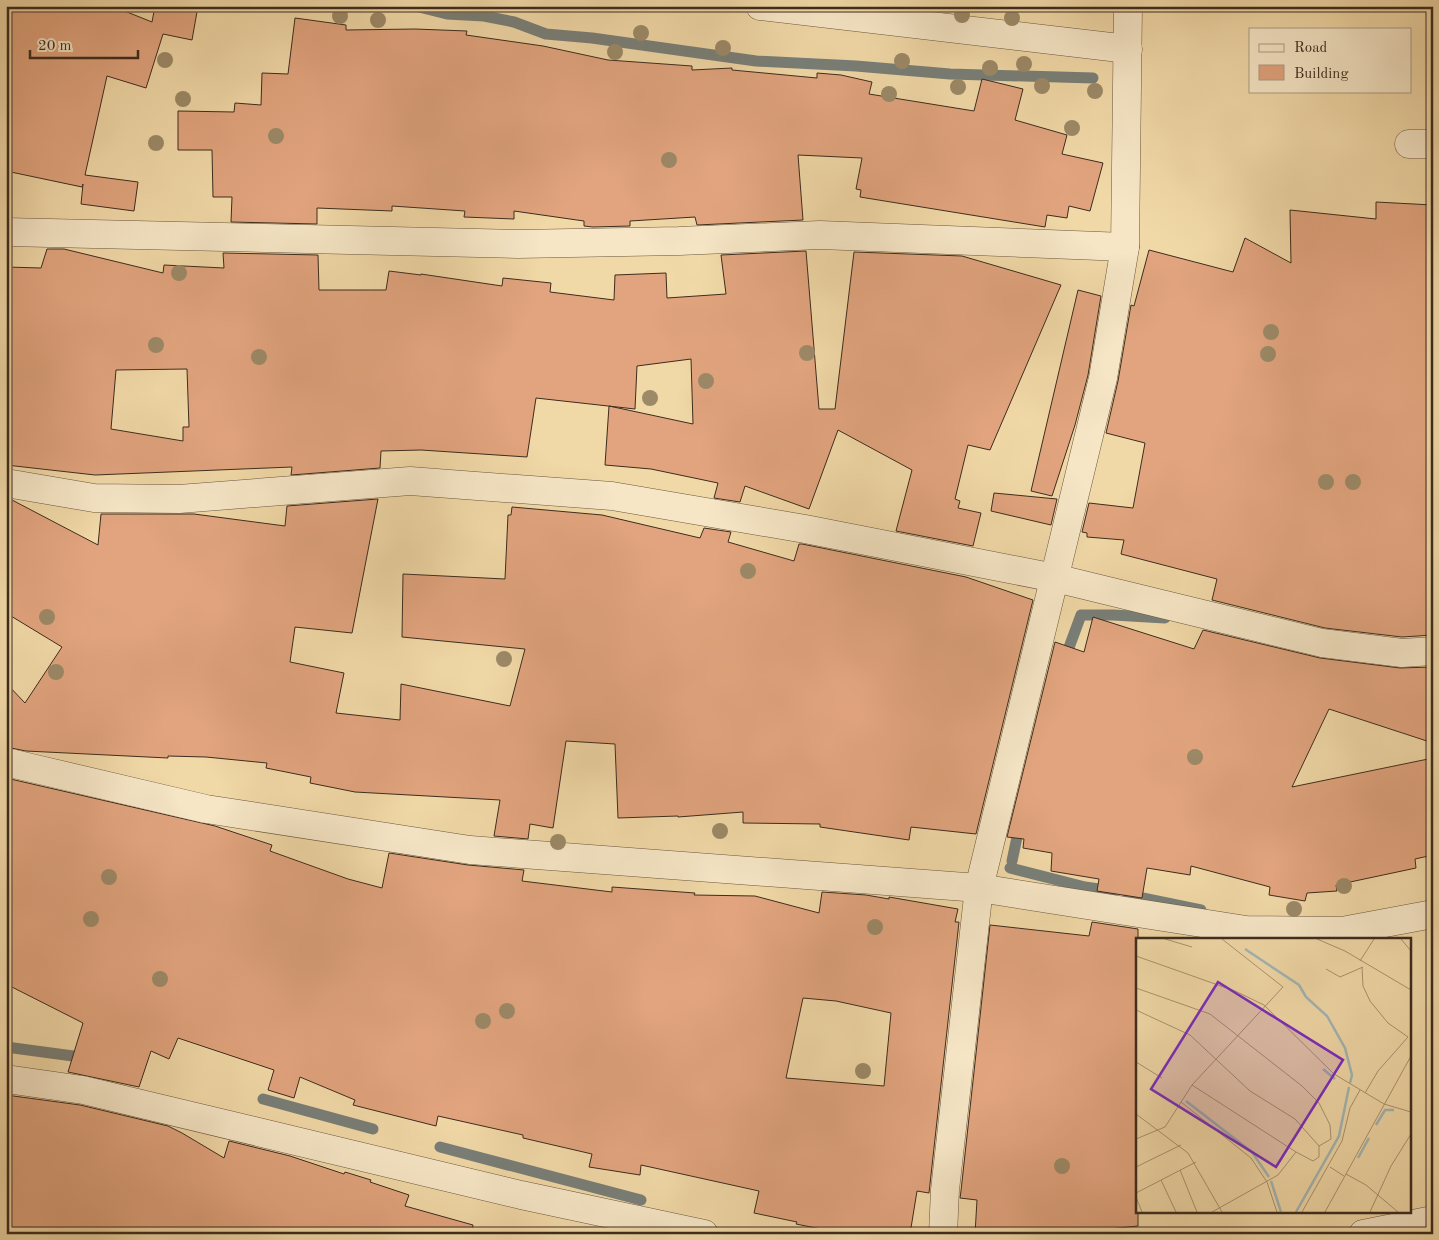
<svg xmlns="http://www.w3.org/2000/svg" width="1439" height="1240" font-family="'Old Standard TT',serif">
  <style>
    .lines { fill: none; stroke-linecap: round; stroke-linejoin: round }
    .stream { stroke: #797f78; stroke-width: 11 }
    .building { fill: #e1a47e; stroke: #3d2c1e; fill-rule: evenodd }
    .minor-casing { stroke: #6a5740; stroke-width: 29 }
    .tertiary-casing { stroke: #6a5740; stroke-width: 29 }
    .minor { stroke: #f6e6c6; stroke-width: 28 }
    .tertiary { stroke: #f6e6c6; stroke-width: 28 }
    .tree { fill: #9c8967 }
    .inset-river { fill: none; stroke: #a1b6b4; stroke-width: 2.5 }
    .inset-road { fill: none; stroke: #a99370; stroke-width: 1 }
    .view { fill: #7b2cbf; fill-opacity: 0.15; stroke: #7b2cbf; stroke-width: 2.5 }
    .inset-edge { fill: none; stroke: #3d2c1e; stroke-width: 2.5 }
  </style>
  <rect width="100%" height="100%" fill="#f1d8a7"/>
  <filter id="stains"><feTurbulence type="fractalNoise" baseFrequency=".004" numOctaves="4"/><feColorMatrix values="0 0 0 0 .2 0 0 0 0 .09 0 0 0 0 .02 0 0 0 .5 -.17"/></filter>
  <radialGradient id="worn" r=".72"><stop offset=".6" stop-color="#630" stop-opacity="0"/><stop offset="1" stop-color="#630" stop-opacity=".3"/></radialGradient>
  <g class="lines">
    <g class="stream">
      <polyline points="415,6 447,14 484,16 514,22 546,34 592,38 756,61 856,66 950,74 1093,78"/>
      <polyline points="1064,661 1081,615 1113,615 1165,618"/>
      <polyline points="1012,861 1020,823"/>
      <polyline points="1010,868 1085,887 1113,891"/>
      <polyline points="1128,895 1201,910"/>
      <polyline points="6,1047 88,1058"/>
      <polyline points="263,1099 373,1129"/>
      <polyline points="440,1147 641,1200"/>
    </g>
  </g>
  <g class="building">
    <polygon points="6,6 112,6 152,22 155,6 198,6 192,40 163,34 146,88 107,76 85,175 138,182 134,211 81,204 83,184 82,187 6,171"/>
    <polygon points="295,18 346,25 346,30 415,29 467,31 466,35 543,46 608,60 692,66 692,70 732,68 732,70 817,78 817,73 841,75 872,82 869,94 974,111 982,79 1023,89 1015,120 1067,135 1062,154 1103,163 1090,211 1069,206 1067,218 1047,215 1045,227 860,197 861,190 856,189 862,158 798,155 803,220 697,225 695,217 630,221 630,226 593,227 584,226 584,221 514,211 514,219 464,217 465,211 392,206 392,211 317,208 317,224 231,222 232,197 213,197 212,150 178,150 178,111 234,112 235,103 261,105 262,73 288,74"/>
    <polygon points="1376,202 1433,205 1433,635 1402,637 1325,628 1212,600 1217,579 1121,554 1124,540 1087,537 1087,533 1082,532 1089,503 1133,508 1145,443 1106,433 1118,381 1131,305 1134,306 1149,250 1233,272 1245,238 1291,263 1290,210 1376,219"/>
    <path d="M47,249H64L163,273L164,265L224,268L223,253L318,255L319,290H386L389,271L421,275V274L502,286L503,278L551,283L550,292L614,300L615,275L666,273L667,298L726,294L721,255L806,251L819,409H835L854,252L962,256L1061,285L990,450L968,445L955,499L960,501L958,508L981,513L973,546L896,531L912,470L838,430L809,509L745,486L740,502L714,498L718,483L651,469L605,465L609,406L693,424L691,359L637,366L635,409L536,398L527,457L421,450L381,451L380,468L291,475L292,467L95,475L6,465V267L41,268ZM187,369L189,427H183V441L111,429L116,370Z"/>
    <polygon points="1078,290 1101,296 1088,375 1075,425 1052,496 1031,491"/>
    <polygon points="994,493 1057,499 1051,525 991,511"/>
    <polygon points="6,499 12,500 98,545 101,514 194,514 285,526 287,506 378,499 352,633 295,627 290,662 344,673 336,713 400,720 401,684 510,706 525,649 402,637 403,574 505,579 508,515 511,515 512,507 602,515 700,538 704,528 731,532 728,542 794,561 799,544 802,544 966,577 1033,600 976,834 911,827 909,840 820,827 820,824 743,823 743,812 678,817 678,816 618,818 615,744 566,741 553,828 530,824 528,839 494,836 500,800 355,792 310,783 311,777 266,768 267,763 206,757 168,756 168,758 26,751 6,747 6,683 25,703 62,647 6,613"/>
    <polygon points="1093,617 1194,649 1203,630 1320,658 1400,668 1433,667 1433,743 1329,709 1292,787 1433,758 1433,855 1415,859 1416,868 1336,885 1337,891 1307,893 1305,901 1269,895 1270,887 1191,866 1190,875 1147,868 1142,898 1097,891 1099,879 1051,871 1052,853 1023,848 1024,839 1007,837 1055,642 1084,652"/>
    <path d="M6,778L215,826L272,845L270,851L348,879L382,888L389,853L468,865L524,870L522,881L612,892V887L695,893L694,895L755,896L819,913L822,892L866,895L889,899V897L958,909L955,922H959L929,1193L917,1191L910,1234H846L796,1224L797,1222L754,1213L759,1191L641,1165L640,1175L589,1167L592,1154L523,1138V1135L438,1116L436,1126L353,1105L355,1100L300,1077L294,1098L268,1090L274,1070L178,1038L169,1059L151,1051L139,1087L68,1072L83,1023L6,984ZM803,998L836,1001L891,1013L884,1086L786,1078Z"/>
    <polygon points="1092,922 1138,929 1138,1226 1060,1234 1016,1229 1016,1234 975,1234 977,1200 960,1198 961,1191 990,925 1089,936"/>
    <polygon points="6,1095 80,1105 168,1126 182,1133 224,1158 229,1141 290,1156 344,1174 345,1172 371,1180 370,1182 409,1195 405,1206 473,1225 472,1234 6,1234"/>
  </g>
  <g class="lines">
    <defs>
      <g id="minor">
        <polyline points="760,6 1128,49"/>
        <polyline points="1409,144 1433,144"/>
        <polyline points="6,232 518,244 679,241 820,235 1125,247"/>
        <polyline points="6,483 94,498 179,499 410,481 612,496 805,529 1055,578 1322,643 1402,653 1433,651"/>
        <polyline points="6,762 206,809 470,850 979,888 1246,930 1342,931 1433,914"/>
        <polyline points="943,1234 945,1190 979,888 1103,378 1125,247 1128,6"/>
      </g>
      <g id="tertiary">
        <polyline points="6,1079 83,1090 521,1195 704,1234"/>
        <polyline points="1363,1234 1433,1220"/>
      </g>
    </defs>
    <use href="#minor" class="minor-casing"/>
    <use href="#tertiary" class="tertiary-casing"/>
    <use href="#minor" class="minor"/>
    <use href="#tertiary" class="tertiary"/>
  </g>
  <g class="tree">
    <circle cx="962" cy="15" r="8"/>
    <circle cx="340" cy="16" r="8"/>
    <circle cx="1012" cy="18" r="8"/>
    <circle cx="378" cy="20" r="8"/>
    <circle cx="641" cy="33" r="8"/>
    <circle cx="723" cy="48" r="8"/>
    <circle cx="615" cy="52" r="8"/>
    <circle cx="165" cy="60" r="8"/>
    <circle cx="902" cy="61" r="8"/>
    <circle cx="1024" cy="64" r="8"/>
    <circle cx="990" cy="68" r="8"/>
    <circle cx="1042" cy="86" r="8"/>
    <circle cx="958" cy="87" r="8"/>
    <circle cx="1095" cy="91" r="8"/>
    <circle cx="889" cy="94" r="8"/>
    <circle cx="183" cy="99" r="8"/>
    <circle cx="1072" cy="128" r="8"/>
    <circle cx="276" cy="136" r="8"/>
    <circle cx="156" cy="143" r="8"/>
    <circle cx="669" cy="160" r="8"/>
    <circle cx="179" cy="273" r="8"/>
    <circle cx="1271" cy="332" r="8"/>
    <circle cx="156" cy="345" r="8"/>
    <circle cx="807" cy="353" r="8"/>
    <circle cx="1268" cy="354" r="8"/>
    <circle cx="259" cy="357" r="8"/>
    <circle cx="706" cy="381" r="8"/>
    <circle cx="650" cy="398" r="8"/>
    <circle cx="1326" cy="482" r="8"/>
    <circle cx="1353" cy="482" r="8"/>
    <circle cx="748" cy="571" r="8"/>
    <circle cx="47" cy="617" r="8"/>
    <circle cx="504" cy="659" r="8"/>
    <circle cx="56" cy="672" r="8"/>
    <circle cx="1195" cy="757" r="8"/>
    <circle cx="720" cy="831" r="8"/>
    <circle cx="558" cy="842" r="8"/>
    <circle cx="109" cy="877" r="8"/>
    <circle cx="1344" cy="886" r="8"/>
    <circle cx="1294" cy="909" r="8"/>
    <circle cx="91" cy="919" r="8"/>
    <circle cx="875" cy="927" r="8"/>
    <circle cx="160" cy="979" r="8"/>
    <circle cx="507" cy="1011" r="8"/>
    <circle cx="483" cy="1021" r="8"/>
    <circle cx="863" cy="1071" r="8"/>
    <circle cx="1062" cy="1166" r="8"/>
  </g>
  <g transform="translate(1136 938)">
    <rect width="275" height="275" fill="#f1d8a7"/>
    <path class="inset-river" d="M109,11L163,47L170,59L191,78L209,110L216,137L214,145M187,131L199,141M50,163L116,214L133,239M240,187L249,172H258M222,220L233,200M135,243L145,274M160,274L203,198L213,149"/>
    <path class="inset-road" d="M29,1L56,9M181,1L209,13L275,52M265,1L275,13M0,18L99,53L128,67L198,136L248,166L275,174M224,23L238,1M226,29L227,48L234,63L252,85L272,99L242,133L229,155M190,31L204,39L227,29M0,50L74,76L166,148L183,165L194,187L195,201L183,208M0,72L54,97L114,153L159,181L183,208V219L177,223L160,214L56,147M0,124L26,140M45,164L115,220L131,244L141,274M0,176L52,215L86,274M0,201L29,189L56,147L147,49L86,1M0,229L45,207M194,229L208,238M44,232L61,274M210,236L230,247L262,274M25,242L40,274M0,255L60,224M0,259L6,274M76,274L142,237L160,214M166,274L206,203L214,170L224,152M189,274L275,118M234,274L255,228L275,196"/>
    <path class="view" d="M82,44L207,122L140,229L15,151Z"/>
    <rect width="275" height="275" class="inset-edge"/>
  </g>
  <rect width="1439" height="1240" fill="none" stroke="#f1d8a7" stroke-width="25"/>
  <rect x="8" y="8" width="1424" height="1225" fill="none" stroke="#3d2c1e" stroke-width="2.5"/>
  <rect x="12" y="12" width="1414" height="1215" fill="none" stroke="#3d2c1e"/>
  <rect x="1249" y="28" width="162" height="65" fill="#f6e6c6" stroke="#ac9c83"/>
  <rect x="1259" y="44" width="25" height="8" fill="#f6e6c6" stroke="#ac9c83"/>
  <text x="1294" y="52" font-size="15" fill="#3d2c1e">Road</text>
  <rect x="1259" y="65" width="25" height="15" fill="#e1a47e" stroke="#ac9c83"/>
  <text x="1294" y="78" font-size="15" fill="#3d2c1e">Building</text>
  <path d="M30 50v8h108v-8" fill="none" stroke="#3d2c1e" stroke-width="2.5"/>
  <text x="38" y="50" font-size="15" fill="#3d2c1e" stroke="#f6e6c6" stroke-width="4" paint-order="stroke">20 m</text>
  <rect width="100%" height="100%" filter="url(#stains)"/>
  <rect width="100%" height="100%" fill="url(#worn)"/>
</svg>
